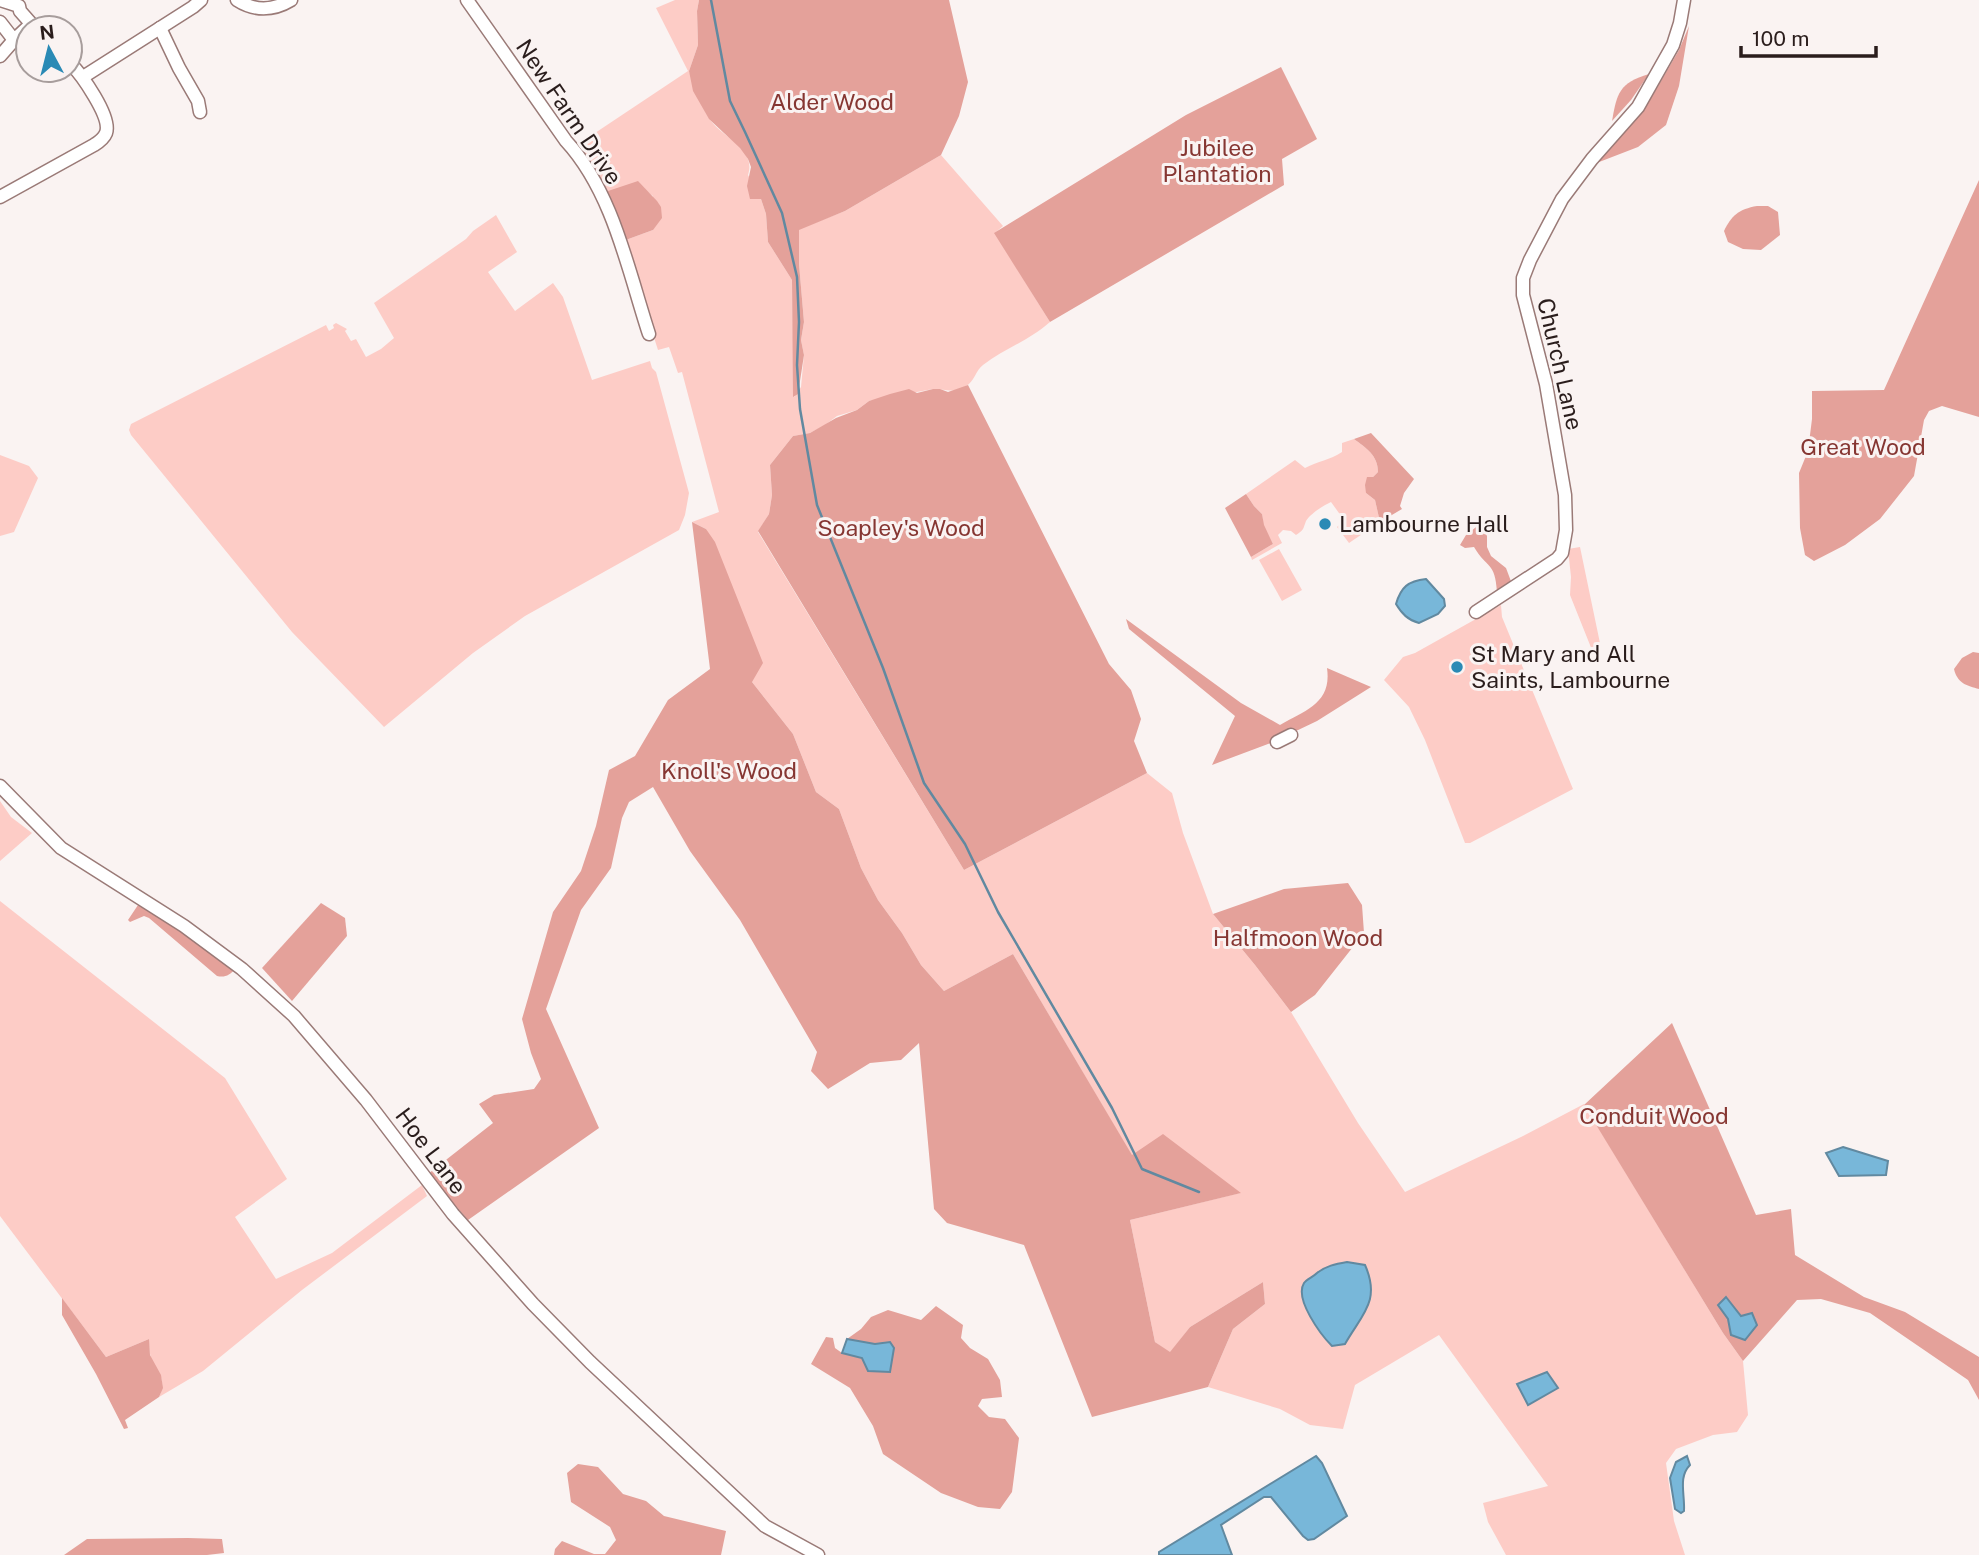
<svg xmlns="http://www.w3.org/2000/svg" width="1979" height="1555" font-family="'Public Sans',sans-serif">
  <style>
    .green { fill: #fdccc6 }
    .forest { fill: #e4a19a }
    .water { fill: #78b7d9; stroke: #6189a0; stroke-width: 2 }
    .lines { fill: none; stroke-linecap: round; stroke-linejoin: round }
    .stream { stroke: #6189a0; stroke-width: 2.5 }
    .minor-casing { stroke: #9a7a77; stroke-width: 15 }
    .minor { stroke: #fff; stroke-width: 12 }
    .poi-dot { fill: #2a8ab5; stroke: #faf3f2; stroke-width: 2.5 }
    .labels { text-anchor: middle; stroke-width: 6; stroke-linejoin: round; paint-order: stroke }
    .park-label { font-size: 23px; fill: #863632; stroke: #faf3f2 }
    .street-label { font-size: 23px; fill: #2a1d1c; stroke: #faf3f2 }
    .poi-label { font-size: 23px; fill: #2a1d1c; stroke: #faf3f2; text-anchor: start }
  </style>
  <rect width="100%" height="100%" fill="#faf3f2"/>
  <g class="green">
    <path d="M675,0H699L697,11L698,45L689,71C695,86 700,104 709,118C720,137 757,148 748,175L761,199L766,214L768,242L792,280L794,397L801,387L804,355L801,340L804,322L799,264V229L845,211L941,155L1003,226L995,233L1050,322C1030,340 1004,349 983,365C976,370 974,382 966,386C952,394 947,389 933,389L869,401L857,410L837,416L825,425L810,433L793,436L770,465L772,495L769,514L758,532L964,870L1147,773L1172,793L1183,833L1213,914L1255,965L1291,1012L1358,1123L1405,1192L1521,1137L1584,1104L1723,1333L1743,1361L1748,1415L1737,1432L1713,1435L1676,1449L1666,1463L1674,1521L1685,1555H1506L1488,1522L1483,1503L1548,1486L1439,1335L1355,1385L1343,1429L1310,1425L1280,1409L1208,1387L1233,1329L1265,1304L1263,1282L1190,1327L1170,1353L1155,1342L1130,1220L1240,1193L1132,1156L1013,954L944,991L921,965L902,933L878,900L861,868L839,809L816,792L793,734L752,682L706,529L692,522L719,512L682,372L678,373L669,347L658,350L623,241L653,230V196L646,191L605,192L577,145L688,71L656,8Z"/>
    <polygon points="496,215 517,252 488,272 515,311 553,283 563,297 592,380 650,361 652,368 656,372 689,493 685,515 679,530 525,616 473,653 384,727 292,632 131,435 129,430 131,424 326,325 329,331 334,328 333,325 336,323 347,329 345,331 351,341 356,339 366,357 381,349 394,338 374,303 466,239 473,231"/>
    <path d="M1354,439C1366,448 1378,455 1378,472L1373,477L1366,493L1375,500L1380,522L1349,543L1337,527L1344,520L1331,502C1324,505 1310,514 1306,521C1303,529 1304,530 1296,535L1291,531L1283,530L1278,535L1282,543L1252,560L1251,557L1273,544L1263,525L1262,514L1254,506L1246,494L1295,460L1305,468C1318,461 1330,460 1342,452V443Z"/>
    <polygon points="0,455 29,466 38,478 14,532 0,536"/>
    <polygon points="1580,547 1601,648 1592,650 1570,595 1571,577 1568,549"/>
    <polygon points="1279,549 1302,590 1282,601 1259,560"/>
    <polygon points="1501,605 1502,617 1573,789 1470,843 1465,843 1425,740 1409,707 1384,680 1403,657 1415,653"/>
    <polygon points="0,801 11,817 32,833 0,861"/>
    <path d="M0,901L225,1078L287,1179L235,1217L276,1279L332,1253L422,1185L427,1196L302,1290L203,1371L159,1397C167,1378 158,1374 151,1358C149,1352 149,1345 149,1339L106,1357L0,1216Z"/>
  </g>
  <g class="forest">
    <polygon points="699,0 949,0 968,82 959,116 941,155 845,211 799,230 799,264 804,322 801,340 804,355 798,394 793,397 792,280 768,242 766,214 761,199 750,199 747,186 751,167 748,159 740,148 709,119 693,91 689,71 698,45 697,11"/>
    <polygon points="1689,26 1679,86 1666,125 1638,147 1594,164 1644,110 1679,50"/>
    <polygon points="1281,67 1317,139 1282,159 1284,185 1050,322 994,233 1186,115"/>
    <path d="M1649,74L1631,100L1612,121C1617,93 1619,83 1649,74Z"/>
    <polygon points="1979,180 1979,417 1942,406 1929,411 1924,420 1914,476 1880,519 1845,545 1814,561 1805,555 1800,528 1799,473 1808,451 1812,419 1812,391 1884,390"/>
    <polygon points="638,181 657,201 661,207 662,218 653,230 623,241 605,192"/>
    <path d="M1757,206H1768L1778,212L1780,235L1761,250L1743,249L1728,242L1724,231C1731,216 1739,209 1757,206Z"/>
    <polygon points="968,385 1109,664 1131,690 1141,719 1134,741 1147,773 964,870 758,531 769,514 772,495 770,465 793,436 810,433 836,418 857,410 869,401 890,394 909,389 917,393 933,389 940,389 948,392"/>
    <path d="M1371,433L1414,479L1404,493L1400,506L1402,509L1380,522L1375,500L1366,493L1365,485L1367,477H1373L1378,472C1378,455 1366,448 1354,439Z"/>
    <polygon points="1246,494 1254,506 1262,514 1264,525 1273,544 1251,557 1225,508"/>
    <polygon points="692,522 706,529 715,542 763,663 752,682 793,734 816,792 839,809 861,868 878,900 902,933 921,965 944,991 1013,954 1132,1155 1163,1134 1241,1193 1130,1220 1155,1342 1170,1352 1190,1327 1263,1282 1265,1304 1233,1329 1208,1387 1092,1417 1024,1245 947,1223 934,1209 919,1043 901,1060 870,1063 828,1089 811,1071 817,1052 740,920 690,851 653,787 629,802 622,818 611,868 581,910 546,1009 599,1128 468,1220 428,1174 493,1123 479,1104 494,1095 534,1089 541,1079 531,1053 522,1019 553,912 581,871 596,826 609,770 635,756 668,700 710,669"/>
    <path d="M1480,524L1487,536V547L1491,556L1506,568L1512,584L1484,600L1497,592C1495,561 1487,569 1474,547L1465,548L1460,545L1466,535Z"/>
    <path d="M1126,619L1241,703L1280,725C1306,710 1332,703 1327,668L1371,687L1317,721L1273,742L1212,765L1235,716L1129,629Z"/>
    <path d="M1973,652L1979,653V689C1967,686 1957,683 1954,669L1962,658Z"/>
    <polygon points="1348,883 1362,905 1364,933 1315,995 1291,1012 1255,965 1213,914 1284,889"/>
    <path d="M140,902L235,969C230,975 225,978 217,976L149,918L144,916L130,922L128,920Z"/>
    <polygon points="321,903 345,918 347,936 292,1001 262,968"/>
    <polygon points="1672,1023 1756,1215 1791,1209 1795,1255 1864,1297 1905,1312 1979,1357 1979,1400 1968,1380 1870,1313 1821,1299 1797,1300 1743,1361 1723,1333 1584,1105"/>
    <polygon points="62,1298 106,1357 149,1339 150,1355 161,1375 163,1388 159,1397 125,1420 128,1428 124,1429 96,1374 62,1315"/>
    <polygon points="936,1306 963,1325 961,1338 970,1348 988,1359 1000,1380 1002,1397 982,1399 978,1406 989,1417 1005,1419 1019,1438 1012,1492 1000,1509 978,1507 941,1493 883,1454 873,1426 850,1388 811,1364 826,1337 833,1338 835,1348 842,1353 862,1358 875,1344 847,1339 861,1329 871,1317 888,1310 921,1320"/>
    <polygon points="578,1464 598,1467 623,1494 646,1501 664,1516 726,1531 721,1555 554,1555 555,1549 562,1541 594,1554 605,1554 616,1540 610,1527 571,1502 567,1473"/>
    <polygon points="188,1538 222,1539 224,1553 207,1555 64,1555 87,1539"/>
  </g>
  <g class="water">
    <path d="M1426,579L1444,599L1445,606L1438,614L1419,623C1408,620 1402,614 1396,604C1401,587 1408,581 1426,579Z"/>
    <polygon points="1843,1147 1888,1161 1886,1175 1839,1176 1826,1153"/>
    <path d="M1347,1262L1365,1265C1381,1301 1362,1314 1345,1344L1332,1346C1321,1335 1294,1299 1304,1283C1307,1279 1313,1277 1317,1273C1326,1266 1335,1264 1347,1262Z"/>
    <polygon points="1726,1297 1741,1316 1752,1313 1757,1325 1745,1340 1731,1335 1728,1319 1718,1305"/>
    <polygon points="847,1339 875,1344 890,1342 894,1348 890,1372 868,1371 862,1358 842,1353"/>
    <polygon points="1547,1372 1558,1388 1528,1405 1517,1384"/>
    <polygon points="1316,1456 1322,1463 1347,1516 1314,1539 1308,1540 1303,1536 1271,1497 1264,1497 1221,1525 1232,1555 1159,1555 1159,1552"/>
    <path d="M1687,1456L1690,1465C1678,1477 1685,1494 1684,1511L1681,1513L1675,1509L1670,1478L1676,1462Z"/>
  </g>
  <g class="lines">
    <polyline class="stream" points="711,0 730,101 745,132 782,213 797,277 799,322 797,365 800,409 817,505 883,668 924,783 965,844 998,912 1112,1108 1142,1169 1199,1192"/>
    <defs>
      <g id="minor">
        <polyline points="0,0 19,6 20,11 35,28"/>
        <path d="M237,0C254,11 273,11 291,0"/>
        <path d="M467,0L566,141C613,192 628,270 649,334"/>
        <polyline points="0,22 14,40 31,24"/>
        <polyline points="160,28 179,68 198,101 200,112"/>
        <polyline points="0,56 14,40"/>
        <polyline points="83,77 193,7 201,0"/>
        <path d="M0,197L94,145C99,142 104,138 106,133C112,117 81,74 70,63"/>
        <polyline points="1476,612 1557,559 1562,553 1566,530 1565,495 1546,384 1523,295 1523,278 1530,260 1562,199 1592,159 1638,107 1673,45 1680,23 1684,0"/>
        <polyline points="1277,742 1291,735"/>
        <polyline points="0,786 61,848 184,926 242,969 294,1016 366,1100 453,1214 533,1304 590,1362 765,1526 818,1555"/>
      </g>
    </defs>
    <use href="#minor" class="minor-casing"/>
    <use href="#minor" class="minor"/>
  </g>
  <g class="poi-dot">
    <circle cx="1325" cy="524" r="7"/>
    <circle cx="1457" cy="667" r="7"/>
  </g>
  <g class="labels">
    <g class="park-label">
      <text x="832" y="110">Alder Wood</text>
      <text x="1217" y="156">Jubilee<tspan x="1217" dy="26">Plantation</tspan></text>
      <text x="1863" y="455">Great Wood</text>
      <text x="901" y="536">Soapley's Wood</text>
      <text x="729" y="779">Knoll's Wood</text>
      <text x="1298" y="946">Halfmoon Wood</text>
      <text x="1654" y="1124">Conduit Wood</text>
    </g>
    <g class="street-label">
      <text transform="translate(569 112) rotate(56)" y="8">New Farm Drive</text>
      <text transform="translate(1560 364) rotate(77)" y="8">Church Lane</text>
      <text transform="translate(431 1151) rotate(53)" y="8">Hoe Lane</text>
    </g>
    <g class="poi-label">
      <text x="1339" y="532">Lambourne Hall</text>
      <text x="1471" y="662">St Mary and All<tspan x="1471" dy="26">Saints, Lambourne</tspan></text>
    </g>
  </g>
  <g transform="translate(49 49) rotate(353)"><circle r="33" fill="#faf3f2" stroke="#a79d9c" stroke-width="2"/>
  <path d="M0-5L12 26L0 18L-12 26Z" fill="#2a8ab5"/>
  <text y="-10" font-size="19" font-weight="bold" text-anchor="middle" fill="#2a1d1c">N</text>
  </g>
  <path d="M1741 46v10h135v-10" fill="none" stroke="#2a1d1c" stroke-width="3.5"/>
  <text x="1752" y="46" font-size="21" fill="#2a1d1c" stroke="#faf3f2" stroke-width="5" paint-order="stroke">100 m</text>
</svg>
